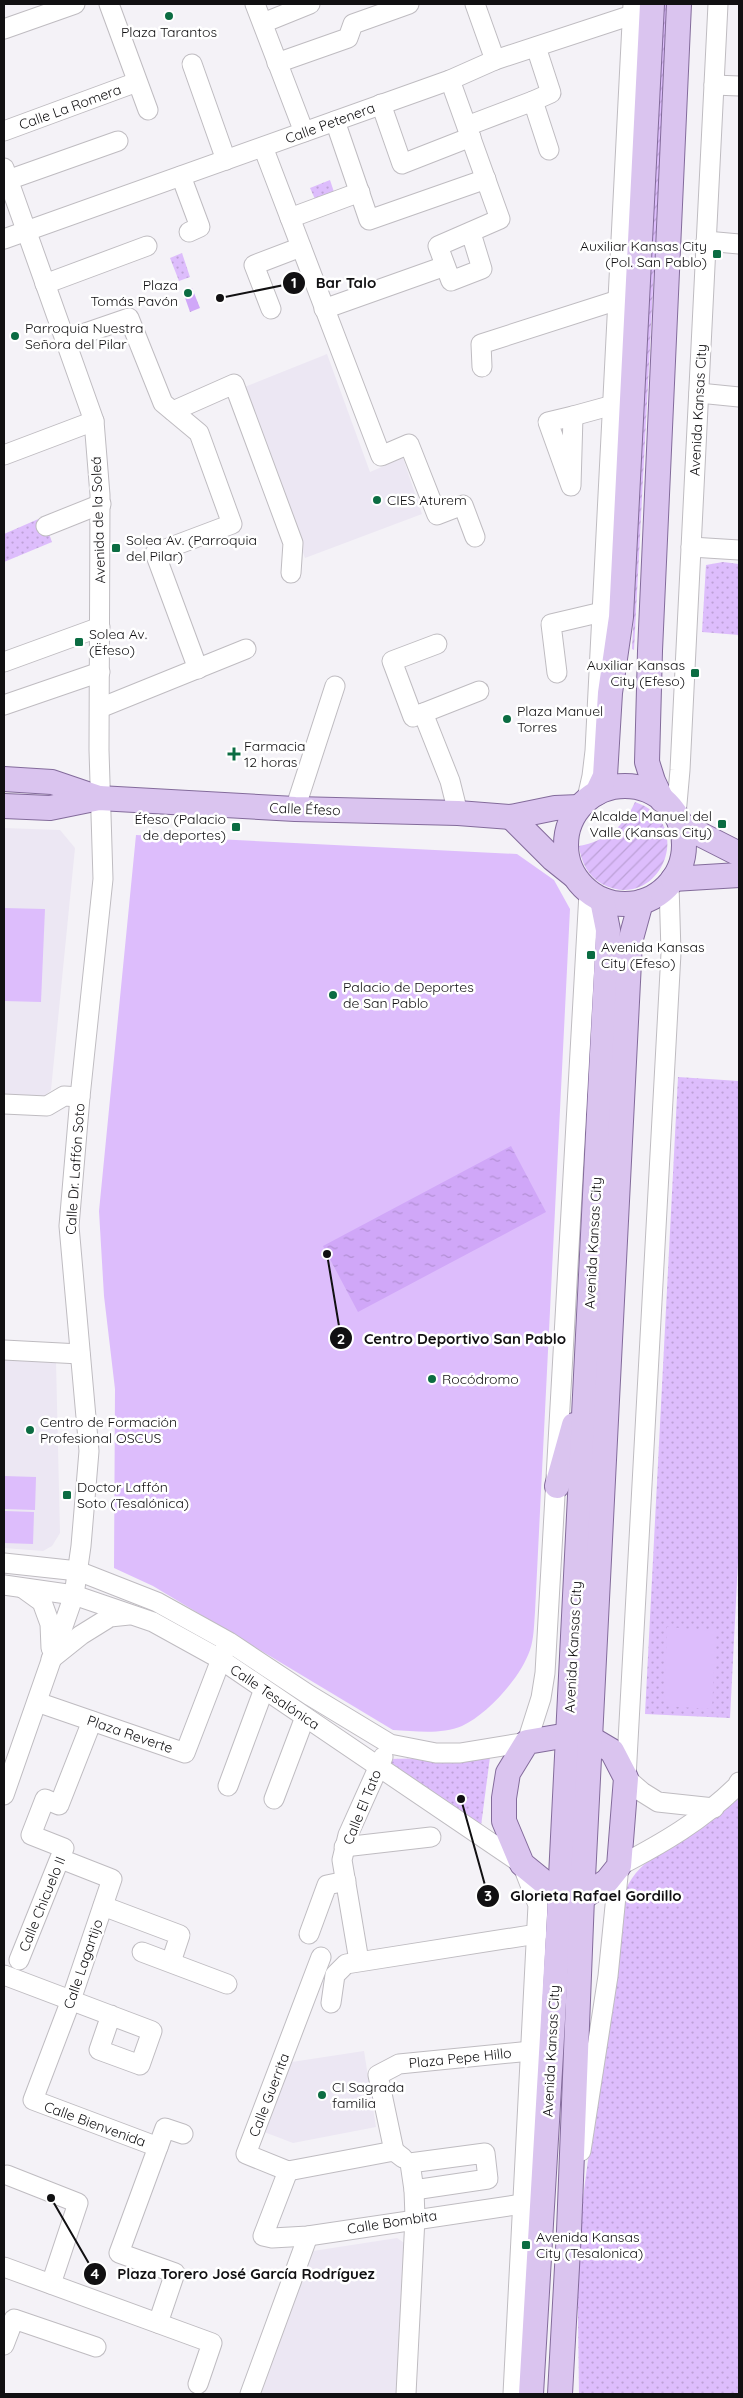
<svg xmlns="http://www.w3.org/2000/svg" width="743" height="2398" font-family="Quicksand,sans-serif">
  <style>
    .built { fill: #ece7f3 }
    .grass { fill: url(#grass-dots) }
    .garden { fill: url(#garden-furrows) }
    .pitch { fill: #ddbdfc }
    .water { fill: url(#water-ripples) }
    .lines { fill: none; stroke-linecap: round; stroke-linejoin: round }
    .minor-casing { stroke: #bfbcc1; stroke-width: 21 }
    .major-casing { stroke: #836b9b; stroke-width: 26 }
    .minor { stroke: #fff; stroke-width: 19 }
    .major { stroke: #dac4ef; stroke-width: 24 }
    .poi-dot { fill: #0b6c42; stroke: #fff; stroke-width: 2 }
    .labels { text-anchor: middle; stroke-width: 5; stroke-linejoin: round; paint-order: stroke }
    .poi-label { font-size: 14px; fill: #111012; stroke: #fff; text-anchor: start }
    .street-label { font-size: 14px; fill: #111012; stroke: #fff }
    .leader { fill: none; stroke: #111012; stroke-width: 2 }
    .callout-dot { fill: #111012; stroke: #fff; stroke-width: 2 }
    .mark-label { font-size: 15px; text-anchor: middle; font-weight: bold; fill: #fff }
    .callout-label { font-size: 15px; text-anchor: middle; font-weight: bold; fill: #111012; stroke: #fff; stroke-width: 5; stroke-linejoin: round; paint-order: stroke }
  </style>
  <defs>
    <pattern id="grass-dots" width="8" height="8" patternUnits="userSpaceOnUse" patternTransform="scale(1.25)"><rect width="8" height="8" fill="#ddbdfc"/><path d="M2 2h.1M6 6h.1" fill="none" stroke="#bda1d7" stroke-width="1.8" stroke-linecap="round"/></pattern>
    <pattern id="garden-furrows" width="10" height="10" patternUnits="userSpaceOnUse" patternTransform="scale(1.25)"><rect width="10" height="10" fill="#ddbdfc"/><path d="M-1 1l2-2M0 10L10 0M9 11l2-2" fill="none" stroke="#bda1d7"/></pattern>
    <pattern id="water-ripples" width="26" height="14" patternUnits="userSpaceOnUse" patternTransform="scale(1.25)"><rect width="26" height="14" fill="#d0a7f8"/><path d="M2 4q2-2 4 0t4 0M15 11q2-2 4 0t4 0" fill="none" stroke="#b28fd4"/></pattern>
  </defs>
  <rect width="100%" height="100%" fill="#f4f2f7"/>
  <g class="built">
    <polygon points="327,354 370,472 403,458 422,514 305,558 242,388"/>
    <polygon points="4,828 60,830 75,848 51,1090 39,1101 4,1099"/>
    <polygon points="4,1357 56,1361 60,1533 52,1546 43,1551 4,1548"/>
    <polygon points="364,2051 376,2127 293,2143 259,2130 285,2063"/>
    <polygon points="397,2238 407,2245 399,2394 261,2394 313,2251"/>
  </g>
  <g class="grass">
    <polygon points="330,180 334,192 315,199 310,188"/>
    <polygon points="182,253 190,277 179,281 170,258"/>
    <polygon points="43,517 52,542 4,562 4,534"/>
    <polygon points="723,562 739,564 739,635 702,632 706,565"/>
    <polygon points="678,1077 739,1081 739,1542 730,1718 645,1714"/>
    <polygon points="490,1757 481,1826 396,1771 387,1759"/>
    <path d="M737,1799L739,1801V2394H579L577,2243L623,1896C637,1859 664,1853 694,1833C709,1823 723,1811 737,1799Z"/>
  </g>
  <g class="garden">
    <polygon points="664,4 668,4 634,650 632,649"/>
    <path d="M635,802C699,824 658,914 602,884C588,876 581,862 579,846C606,841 624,827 635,802Z"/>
  </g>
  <g class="pitch">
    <path d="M136,835L517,854L554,880L570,909L535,1612C534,1624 534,1639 530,1650C521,1677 488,1714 462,1726C441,1735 414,1731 393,1730L153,1586L114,1568L115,1389L104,1296L99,1211Z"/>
    <polygon points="4,908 45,909 41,1002 4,1001"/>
    <polygon points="4,1476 36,1477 35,1510 4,1509"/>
    <polygon points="4,1511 34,1512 33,1544 4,1543"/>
    <polygon points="667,1627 716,1631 712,1709 664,1706"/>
  </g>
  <g class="water">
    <polygon points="192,288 200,308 190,312 183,292"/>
    <polygon points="511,1146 546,1212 358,1312 323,1246"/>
  </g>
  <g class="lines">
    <defs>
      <g id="minor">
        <polyline points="109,4 148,110"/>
        <polyline points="255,4 304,132"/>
        <polyline points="475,4 495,60"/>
        <polyline points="263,23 310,4"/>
        <polyline points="4,29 75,4"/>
        <polyline points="277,63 348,38 353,24 409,4"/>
        <polyline points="192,64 226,160"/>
        <polyline points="450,80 500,219 438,246 451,281 482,269 471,233"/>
        <polyline points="714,85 739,86"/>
        <polyline points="533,101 551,93 536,47"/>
        <polyline points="381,104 402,164 471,137"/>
        <polyline points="335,121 369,220 486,179"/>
        <polyline points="467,126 533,101 549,150"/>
        <polyline points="4,131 137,82"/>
        <polyline points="263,147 381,456 409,444 437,515 463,505 475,537"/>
        <polyline points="4,168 94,421 100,495 99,750 103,879 80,1097 69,1226 89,1451 81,1546 74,1595 4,1795"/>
        <polyline points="181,176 200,227 189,232"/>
        <polyline points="8,180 118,141"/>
        <polyline points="290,218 360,192"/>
        <polyline points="4,239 450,80 495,60 632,15"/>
        <polyline points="706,241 739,244"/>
        <polyline points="45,284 147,246"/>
        <polyline points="271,309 254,265 301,247"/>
        <polyline points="324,309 445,266"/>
        <polyline points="65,340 129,318 163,403 199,433 232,524 155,553 198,669"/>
        <polyline points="482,367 481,344 618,300"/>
        <polyline points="699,393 739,397"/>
        <polyline points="173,411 234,384 293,543 291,573"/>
        <polygon points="573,416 571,486 548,422"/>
        <polyline points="573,416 613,405"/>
        <polyline points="4,455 94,421"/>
        <polyline points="46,526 101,504"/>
        <polyline points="691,547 739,550"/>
        <polyline points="437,644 392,661 413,717 479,691"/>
        <polyline points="4,662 100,627"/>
        <polyline points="557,673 551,624 602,612"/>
        <polyline points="4,705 100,672"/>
        <polyline points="100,708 246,649"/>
        <polyline points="423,713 450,781 458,813"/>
        <polyline points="587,798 592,776 595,751 633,4"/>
        <polyline points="295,809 335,686"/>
        <polyline points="676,815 680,770 718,4"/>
        <polyline points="669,884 671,953 626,1778 642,1792 658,1802 714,1808"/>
        <polyline points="4,1104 47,1106 64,1096 80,1097"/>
        <polyline points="4,1350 80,1354"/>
        <polyline points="4,1563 78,1571 157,1602 229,1642 309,1695 390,1744 436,1753 460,1753 527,1742 541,1698 545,1673 589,893"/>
        <polyline points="4,1585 74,1595 153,1622 220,1659 522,1864 538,1905 513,2394"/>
        <polyline points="24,1589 42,1602 50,1624 51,1648"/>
        <polyline points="51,1659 81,1635 110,1617 129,1615"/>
        <polyline points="37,1702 185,1753 225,1649"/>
        <polyline points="228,1786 264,1689"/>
        <polyline points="274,1799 305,1717"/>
        <polyline points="344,1847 431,1837"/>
        <polyline points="61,1859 112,1879 71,2000 33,2100 158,2147"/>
        <polyline points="103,1906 180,1935 171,1962"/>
        <polyline points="309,1934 327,1885 346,1881"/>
        <polyline points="142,1952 227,1984"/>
        <polyline points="19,1960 64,1848 31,1835 45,1799 59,1805 92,1721"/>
        <polyline points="359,1961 342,1860 348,1835 383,1757"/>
        <polyline points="4,1975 152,2031 140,2065 99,2050 111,2015"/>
        <polyline points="331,2003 335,1975 346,1964 537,1934"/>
        <polyline points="394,2151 378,2075 399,2064 531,2051"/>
        <path d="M581,2151L608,1976L619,1866C663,1843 701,1821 737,1786L739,1782"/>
        <polygon points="485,2153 488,2179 414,2190 410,2163"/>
        <polyline points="288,2171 263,2236 272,2238 308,2236 522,2204"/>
        <polyline points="288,2171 246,2154 321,1957"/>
        <polyline points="288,2171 394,2151 403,2158"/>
        <polyline points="7,2175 78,2203 51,2284"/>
        <polyline points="4,2267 212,2343 198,2384"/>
        <polyline points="158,2323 175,2273 119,2253 165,2128 183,2134"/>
        <polyline points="4,2345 14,2319 96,2347"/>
        <polyline points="250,2394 308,2236"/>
        <polyline points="406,2394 415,2218 414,2190"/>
      </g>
      <g id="major">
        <polyline points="4,779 52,782 99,798"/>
        <circle cx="625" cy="845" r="59"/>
        <polyline points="597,793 605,776 610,693 621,617 652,4"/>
        <polyline points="662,800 653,781 647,762 650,651 679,4"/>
        <polyline points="4,806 50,808 99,798 295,809 458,813 511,817 555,808 579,807"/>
        <polyline points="511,817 553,859 573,875"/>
        <polyline points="680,824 739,854"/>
        <polyline points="673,879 739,875"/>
        <polyline points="557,1486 574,1425"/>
        <polygon points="568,1735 590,1738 612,1751 626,1778 619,1866 607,1881 582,1898 560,1895 522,1864 504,1821 504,1798 508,1773 527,1742"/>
        <polyline points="531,2394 559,1917 607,954 608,930 602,900"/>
        <polyline points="560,2394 569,2231 582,1898 630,942 641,902"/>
      </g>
    </defs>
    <use href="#minor" class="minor-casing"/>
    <use href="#major" class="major-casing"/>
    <use href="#minor" class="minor"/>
    <use href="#major" class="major"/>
  </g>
  <g class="poi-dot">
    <circle cx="169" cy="16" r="5"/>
    <rect x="712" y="249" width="10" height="10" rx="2.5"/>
    <circle cx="188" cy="293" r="5"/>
    <circle cx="15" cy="336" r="5"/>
    <circle cx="377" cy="500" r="5"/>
    <rect x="111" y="543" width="10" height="10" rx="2.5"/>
    <rect x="74" y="637" width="10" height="10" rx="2.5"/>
    <rect x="690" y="668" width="10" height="10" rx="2.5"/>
    <circle cx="507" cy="719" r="5"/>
    <path d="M231.5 746.5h5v5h5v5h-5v5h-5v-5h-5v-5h5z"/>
    <rect x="717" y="819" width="10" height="10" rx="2.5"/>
    <rect x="231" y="822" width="10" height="10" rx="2.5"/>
    <rect x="586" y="950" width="10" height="10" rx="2.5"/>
    <circle cx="333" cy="995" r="5"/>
    <circle cx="432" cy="1379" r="5"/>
    <circle cx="30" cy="1430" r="5"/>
    <rect x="62" y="1490" width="10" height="10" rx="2.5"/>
    <circle cx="322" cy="2095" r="5"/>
    <rect x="521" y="2240" width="10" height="10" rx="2.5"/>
  </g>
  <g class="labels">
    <g class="poi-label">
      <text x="169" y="37" text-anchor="middle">Plaza Tarantos</text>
      <text x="707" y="251" text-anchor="end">Auxiliar Kansas City<tspan x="707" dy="16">(Pol. San Pablo)</tspan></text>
      <text x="178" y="290" text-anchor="end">Plaza<tspan x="178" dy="16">Tomás Pavón</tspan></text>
      <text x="25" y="333">Parroquia Nuestra<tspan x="25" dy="16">Señora del Pilar</tspan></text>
      <text x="387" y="505">CIES Aturem</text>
      <text x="126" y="545">Solea Av. (Parroquia<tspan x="126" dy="16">del Pilar)</tspan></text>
      <text x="89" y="639">Solea Av.<tspan x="89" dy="16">(Ëfeso)</tspan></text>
      <text x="685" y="670" text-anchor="end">Auxiliar Kansas<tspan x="685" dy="16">City (Efeso)</tspan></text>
      <text x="517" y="716">Plaza Manuel<tspan x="517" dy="16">Torres</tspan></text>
      <text x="244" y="751">Farmacia<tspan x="244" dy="16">12 horas</tspan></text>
      <text x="712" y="821" text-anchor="end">Alcalde Manuel del<tspan x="712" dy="16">Valle (Kansas City)</tspan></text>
      <text x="226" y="824" text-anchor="end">Éfeso (Palacio<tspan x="226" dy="16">de deportes)</tspan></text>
      <text x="601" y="952">Avenida Kansas<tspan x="601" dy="16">City (Efeso)</tspan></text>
      <text x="343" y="992">Palacio de Deportes<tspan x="343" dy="16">de San Pablo</tspan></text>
      <text x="442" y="1384">Rocódromo</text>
      <text x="40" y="1427">Centro de Formación<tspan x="40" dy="16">Profesional OSCUS</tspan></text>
      <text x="77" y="1492">Doctor Laffón<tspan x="77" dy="16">Soto (Tesalónica)</tspan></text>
      <text x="332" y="2092">CI Sagrada<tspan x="332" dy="16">familia</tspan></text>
      <text x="536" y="2242">Avenida Kansas<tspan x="536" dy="16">City (Tesalonica)</tspan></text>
    </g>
    <g class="street-label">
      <text transform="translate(70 107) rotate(-20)" y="5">Calle La Romera</text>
      <text transform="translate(330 123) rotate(-20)" y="5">Calle Petenera</text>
      <text transform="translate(698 410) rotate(-87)" y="5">Avenida Kansas City</text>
      <text transform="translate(98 520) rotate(-92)" y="5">Avenida de la Soleá</text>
      <text transform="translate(305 809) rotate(2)" y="5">Calle Éfeso</text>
      <text transform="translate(75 1169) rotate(-86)" y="5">Calle Dr. Laffón Soto</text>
      <text transform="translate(593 1243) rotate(-87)" y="5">Avenida Kansas City</text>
      <text transform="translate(573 1647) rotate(-87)" y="5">Avenida Kansas City</text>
      <text transform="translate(275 1697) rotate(34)" y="5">Calle Tesalónica</text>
      <text transform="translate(130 1734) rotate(19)" y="5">Plaza Reverte</text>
      <text transform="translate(362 1807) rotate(-68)" y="5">Calle El Tato</text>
      <text transform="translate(42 1904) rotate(-68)" y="5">Calle Chicuelo II</text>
      <text transform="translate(83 1964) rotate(-71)" y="5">Calle Lagartijo</text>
      <text transform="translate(551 2051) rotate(-87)" y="5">Avenida Kansas City</text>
      <text transform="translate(460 2058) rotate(-6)" y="5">Plaza Pepe Hillo</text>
      <text transform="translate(269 2095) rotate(-69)" y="5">Calle Guerrita</text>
      <text transform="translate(95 2124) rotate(20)" y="5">Calle Bienvenida</text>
      <text transform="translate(392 2222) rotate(-9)" y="5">Calle Bombita</text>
    </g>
  </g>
  <path class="leader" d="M220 298L294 283M327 1254L341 1338M461 1799L488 1896M51 2198L95 2274"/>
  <g class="callout-dot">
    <circle cx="220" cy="298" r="5"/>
    <circle cx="327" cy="1254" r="5"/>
    <circle cx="461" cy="1799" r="5"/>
    <circle cx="51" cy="2198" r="5"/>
    <circle cx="294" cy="283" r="12"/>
    <circle cx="341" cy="1338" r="12"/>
    <circle cx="488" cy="1896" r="12"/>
    <circle cx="95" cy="2274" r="12"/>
  </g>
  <g class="mark-label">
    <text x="294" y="288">1</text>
    <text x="341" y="1344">2</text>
    <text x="488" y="1901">3</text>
    <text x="95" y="2279">4</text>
  </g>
  <g class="callout-label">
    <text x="346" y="288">Bar Talo</text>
    <text x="465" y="1344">Centro Deportivo San Pablo</text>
    <text x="596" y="1901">Glorieta Rafael Gordillo</text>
    <text x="246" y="2279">Plaza Torero José García Rodríguez</text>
  </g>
  <rect width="743" height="2398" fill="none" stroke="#111012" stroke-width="10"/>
</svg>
